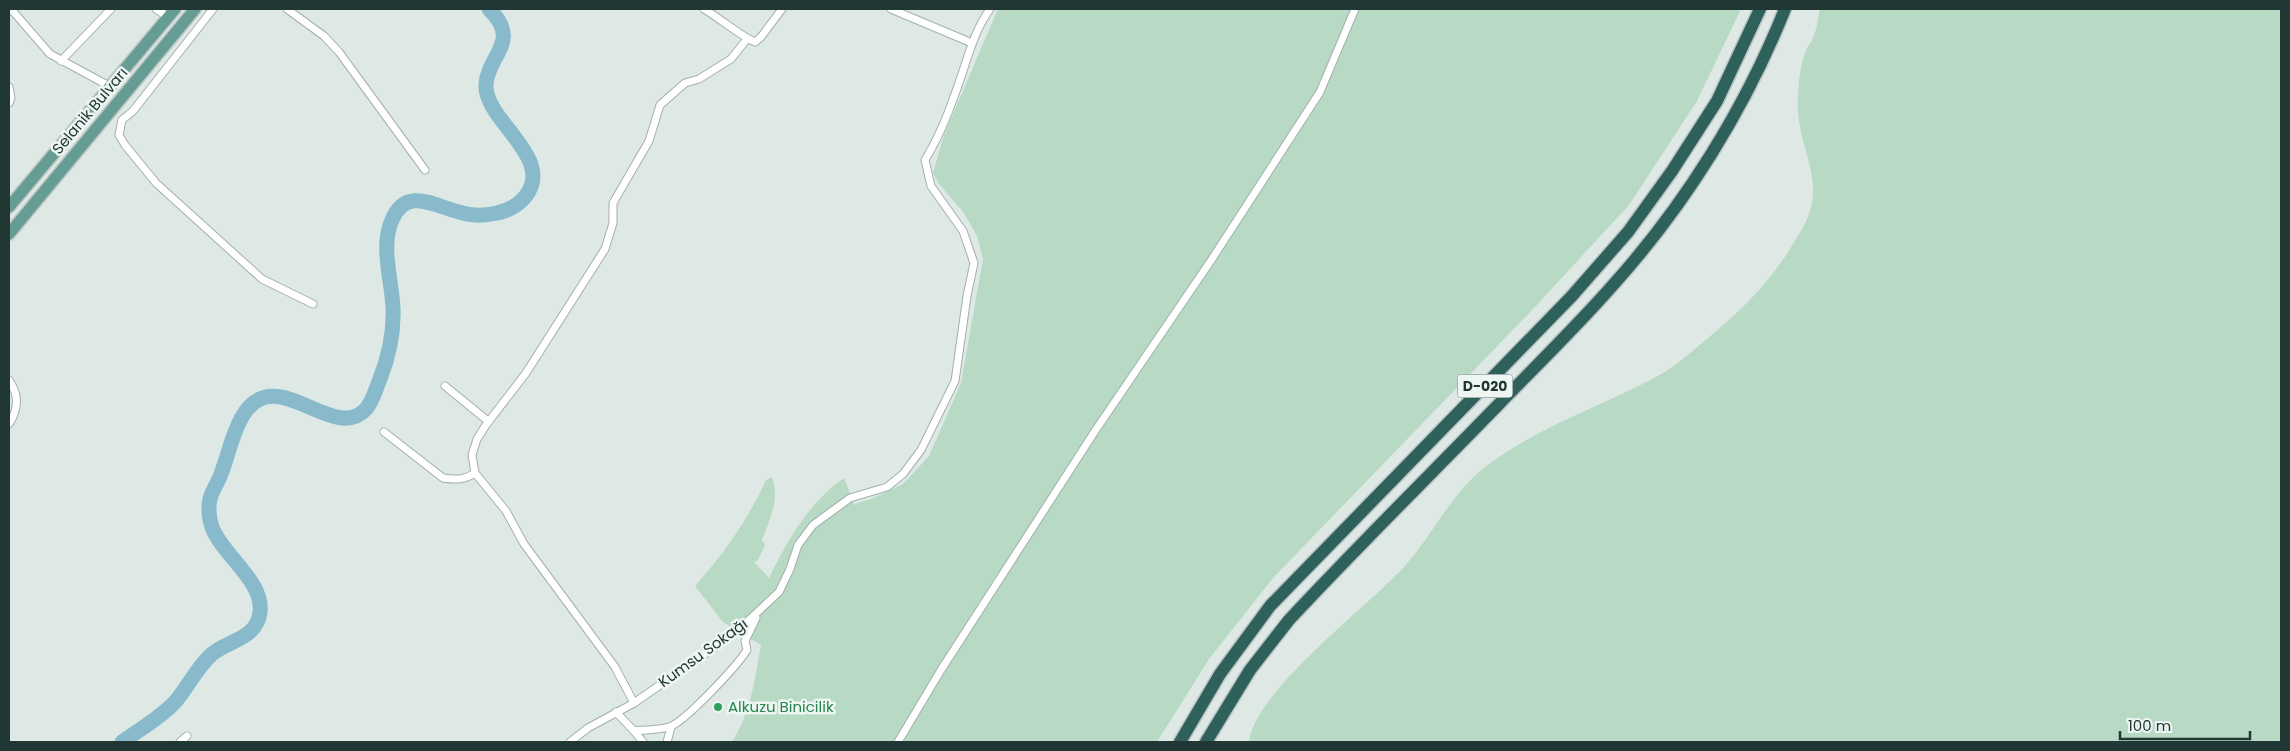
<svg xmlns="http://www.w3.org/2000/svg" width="2290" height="751" font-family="Poppins,sans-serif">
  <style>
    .green { fill: #b8d9c4 }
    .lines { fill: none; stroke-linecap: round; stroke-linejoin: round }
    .river { stroke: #88bacb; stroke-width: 15 }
    .street-casing { stroke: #a2b0ac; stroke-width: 9 }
    .primary-casing { stroke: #bcc3c2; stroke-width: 14 }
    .highway-casing { stroke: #bcc3c2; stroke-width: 15 }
    .street { stroke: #fff; stroke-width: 7 }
    .primary { stroke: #659c93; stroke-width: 11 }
    .highway { stroke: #2e615c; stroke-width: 12 }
    .leisure-dot { fill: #2e9e5b; stroke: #eef6f3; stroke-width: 2 }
    .labels { text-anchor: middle; stroke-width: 5; stroke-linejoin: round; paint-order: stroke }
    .shield { fill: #eef6f3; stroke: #5e706d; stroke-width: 1 }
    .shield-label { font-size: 14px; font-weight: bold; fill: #213733 }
    .street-label { font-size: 15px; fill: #213733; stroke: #eef6f3 }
    .leisure-label { font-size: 15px; fill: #27864d; stroke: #eef6f3; text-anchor: start }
  </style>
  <rect width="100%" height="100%" fill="#dee9e5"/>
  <g class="green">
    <path d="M998,9H1741L1697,101L1629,205L1535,307L1273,578L1209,659L1157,742H732C751,713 755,678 761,645L723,622L695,586C723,555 749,518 766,480L772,477C780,500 770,519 762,540L765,545L758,560L754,562L769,578C787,541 809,502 844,478L854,504L871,499L903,484L929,456L961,383L983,259L977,236L964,213L939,184L933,173L944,135Z"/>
    <path d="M1820,9H2281V742H1249C1255,691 1366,608 1403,568C1434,534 1451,492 1489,464C1540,426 1602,406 1658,376C1674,367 1688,355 1702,343C1746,307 1775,278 1803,227C1829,181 1796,148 1798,101C1798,85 1800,65 1806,51C1807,47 1811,43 1813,38C1817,29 1818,18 1820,9Z"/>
  </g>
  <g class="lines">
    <path class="river" d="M122,742C140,729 159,719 175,702C188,687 197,667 212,654C229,640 257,639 260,612C264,581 222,555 212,527C209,518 208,508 210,499C212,490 218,483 221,474C228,456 232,434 242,417C275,359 333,445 366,409C373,401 376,388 380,379C389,356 394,333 393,308C392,280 380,247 392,220C406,186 434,206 459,212C471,216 484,216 497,213C508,211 518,205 525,197C557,158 483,120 486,84C488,55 522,41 489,9"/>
    <defs>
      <g id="street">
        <polyline points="11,9 50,54 111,87"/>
        <polyline points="156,9 168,17"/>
        <polyline points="213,9 133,111 122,120 119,135 125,145 156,183 262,279 313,304"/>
        <polyline points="287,9 324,36 339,52 425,170"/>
        <path d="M704,9C718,17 742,37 755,42L761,37L782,9"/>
        <polyline points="891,9 972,43"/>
        <polyline points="61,61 111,9"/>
        <polyline points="9,87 11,98 9,103"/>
        <path d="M9,380C19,395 19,408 9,424"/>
        <polyline points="445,386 488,421"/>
        <path d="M384,432L443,478C456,480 464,480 475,473"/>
        <polyline points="634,703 615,667 524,544 506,511 475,473 472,455 477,439 486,425 526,373 605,249 613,223 613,203 649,141 660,105 685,83 699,79 731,59 747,39"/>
        <path d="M616,712L634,731C645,730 659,730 669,727C685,722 737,666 747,650L745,641L756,618"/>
        <polyline points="634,731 643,742"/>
        <polyline points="180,742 187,736"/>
        <path d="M570,742L588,728L634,703L735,633L779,592L790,569L798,545L813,525L850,498L887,487L903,474L921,450L955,381L967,296L974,263L963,231L931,186L925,160C941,134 951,106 961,77C969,53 975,30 990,9"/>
        <polyline points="667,742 671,727"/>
        <polyline points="898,742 941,670 1095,431 1212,259 1320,92 1355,9"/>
      </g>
      <g id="primary">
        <polyline points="9,207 175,9"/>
        <polyline points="9,234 195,9"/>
      </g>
      <g id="highway">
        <polyline points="1180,742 1220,674 1270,606 1571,297 1628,232 1672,171 1717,101 1760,9"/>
        <path d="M1206,742L1250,670L1289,620C1358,546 1430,475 1500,403C1538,364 1577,326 1613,285C1685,205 1745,109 1785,9"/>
      </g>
    </defs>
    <use href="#street" class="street-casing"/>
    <use href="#primary" class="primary-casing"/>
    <use href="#highway" class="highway-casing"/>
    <use href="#street" class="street"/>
    <use href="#primary" class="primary"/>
    <use href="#highway" class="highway"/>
  </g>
  <circle class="leisure-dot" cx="718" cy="707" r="5"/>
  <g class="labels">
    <rect class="shield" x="1457.5" y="374.5" width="55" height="23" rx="4"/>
    <g class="shield-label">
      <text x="1485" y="391">D-020</text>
    </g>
    <g class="street-label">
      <text transform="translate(90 111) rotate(-50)" y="5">Selanik Bulvarı</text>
      <text transform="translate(703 653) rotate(-36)" y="5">Kumsu Sokağı</text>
    </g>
    <g class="leisure-label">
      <text x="728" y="712">Alkuzu Binicilik</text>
    </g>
  </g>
  <rect width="2290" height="751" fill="none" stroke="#213733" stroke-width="20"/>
  <path d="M2120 731v8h130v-8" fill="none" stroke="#213733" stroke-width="2.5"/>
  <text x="2128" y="731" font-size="15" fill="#213733" stroke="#eef6f3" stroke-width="4" paint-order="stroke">100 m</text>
</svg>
